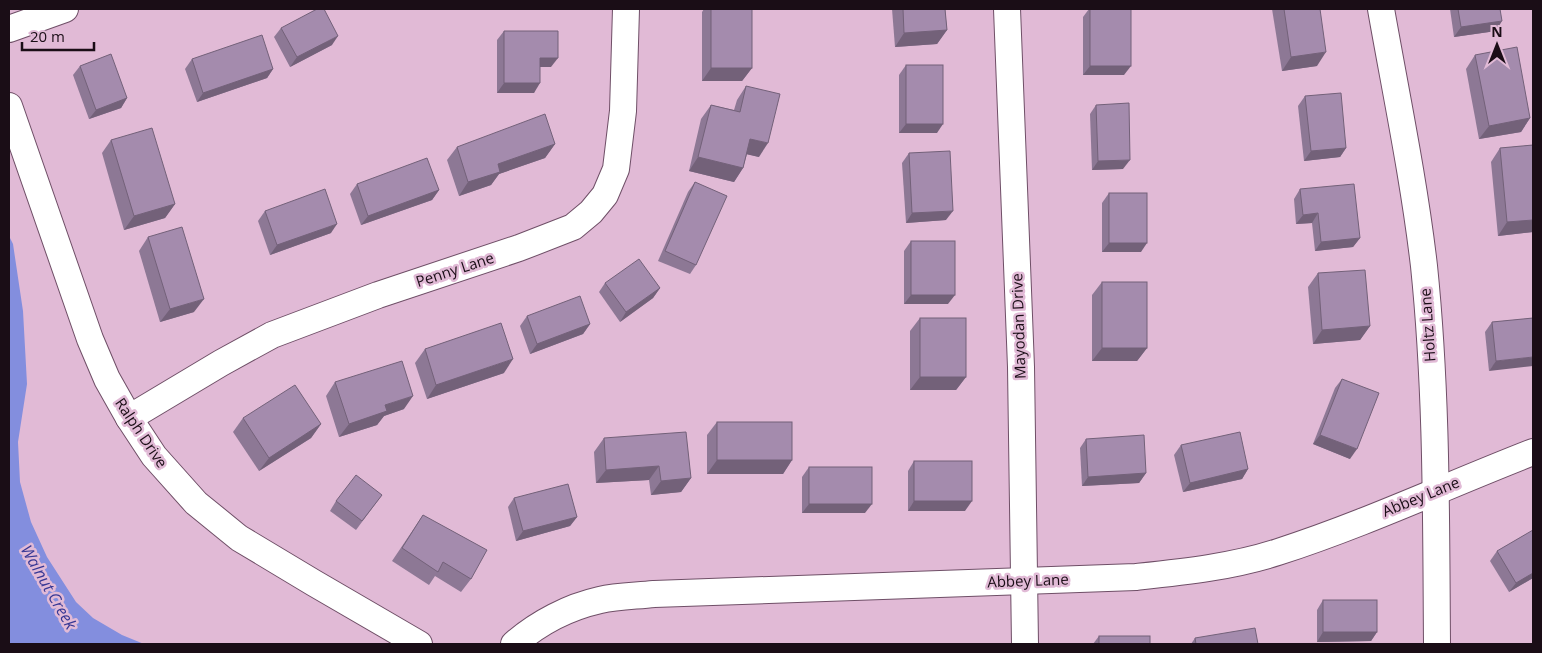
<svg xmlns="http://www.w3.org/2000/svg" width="1542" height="653" font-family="'Open Sans',sans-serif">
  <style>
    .water { fill: #838ede }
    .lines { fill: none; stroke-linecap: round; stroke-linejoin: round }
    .minor-casing { stroke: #6f4f67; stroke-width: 28 }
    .minor { stroke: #fff; stroke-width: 26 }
    .wall { fill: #8d7895 }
    .shaded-wall { fill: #736179 }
    .building { fill: #a48bad; stroke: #736179 }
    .labels { text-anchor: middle; stroke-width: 5; stroke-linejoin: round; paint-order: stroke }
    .street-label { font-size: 15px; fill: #1a0d16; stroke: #e1bad6 }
    .water-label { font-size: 16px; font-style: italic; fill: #363794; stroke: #e1bad6 }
  </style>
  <rect width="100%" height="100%" fill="#e1bad6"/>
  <polygon class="water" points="9,236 13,244 23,311 27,384 18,442 20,482 31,522 47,557 76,602 93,618 122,635 144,644 9,644"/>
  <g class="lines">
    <defs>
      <g id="minor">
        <polyline points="1007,9 1021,367 1025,644"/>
        <path d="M1381,9C1396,94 1414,180 1424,266C1437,392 1436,518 1437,644"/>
        <polyline points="9,29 65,9"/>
        <polyline points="9,106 90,339 107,379 129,418 154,456 196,503 239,538 314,583 419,644"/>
        <polyline points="129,418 221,363 272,335 378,295 519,248 573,227 591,212 605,195 616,169 623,111 626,9"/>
        <path d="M514,644C538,623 569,607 600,600C617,596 636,596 654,594L1136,577C1183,572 1232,567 1278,552C1365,524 1448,485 1533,452"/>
      </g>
    </defs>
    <use href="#minor" class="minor-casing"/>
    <use href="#minor" class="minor"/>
  </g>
  <g class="wall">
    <polygon points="704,9 752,9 752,68 742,81 702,81 702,12"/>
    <polygon points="892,9 945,9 947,30 937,44 895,47"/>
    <polygon points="1089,9 1131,9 1124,75 1083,75 1083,17"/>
    <polygon points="1272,9 1320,9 1317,66 1282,71"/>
    <polygon points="1450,9 1500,9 1496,31 1454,37"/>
    <polygon points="281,28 332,45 290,67 274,37"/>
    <polygon points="504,31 551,67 540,67 534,93 497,93 497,40"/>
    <polygon points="1475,55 1530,118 1521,132 1479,139 1466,69"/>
    <polygon points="192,59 273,69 267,78 197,102 185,69"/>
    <polygon points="906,65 937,133 899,133 899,75"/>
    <polygon points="80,66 127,98 121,108 89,119 73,75"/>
    <polygon points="746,86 759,157 747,154 743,168 734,182 689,171 701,119 711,105 734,110 737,100"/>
    <polygon points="1305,96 1346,148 1340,157 1304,161 1298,106"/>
    <polygon points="1096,105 1123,169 1092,170 1090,114"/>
    <polygon points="111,140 175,204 165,218 124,230 102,153"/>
    <polygon points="555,144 545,158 499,174 491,185 459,196 447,160 457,147"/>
    <polygon points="1533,145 1533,232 1498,236 1491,162 1500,148"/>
    <polygon points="909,153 946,220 906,223 902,163"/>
    <polygon points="695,182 696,265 690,274 658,261 688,192"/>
    <polygon points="357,184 439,190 432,200 361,225 350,194"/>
    <polygon points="1300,189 1360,238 1353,247 1315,251 1312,223 1296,224 1294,199"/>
    <polygon points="1109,193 1141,252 1102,252 1102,203"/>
    <polygon points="265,211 331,233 270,255 258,221"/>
    <polygon points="148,237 194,312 160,322 139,251"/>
    <polygon points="911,241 948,304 904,304 904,251"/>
    <polygon points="1318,273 1370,326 1360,340 1313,344 1308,287"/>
    <polygon points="1102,282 1147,348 1137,361 1092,361 1092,295"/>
    <polygon points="605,283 660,288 653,298 620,322 599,292"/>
    <polygon points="527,316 590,324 583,334 530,354 520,326"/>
    <polygon points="920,318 966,377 956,390 910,390 910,331"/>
    <polygon points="1533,318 1489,371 1485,332 1492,322"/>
    <polygon points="425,349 504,373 427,399 415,363"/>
    <polygon points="1342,379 1350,459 1313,444 1335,388"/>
    <polygon points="335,382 404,409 384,416 377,425 339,437 326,396"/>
    <polygon points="243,418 321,424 311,438 259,471 233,432"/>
    <polygon points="717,422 792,460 783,474 707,474 707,435"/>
    <polygon points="604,438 691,478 681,492 651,495 649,480 596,483 594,452"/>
    <polygon points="1086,439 1146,473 1139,483 1082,486 1080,448"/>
    <polygon points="1181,445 1248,469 1242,479 1183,492 1174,455"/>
    <polygon points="914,461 965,511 908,511 908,471"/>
    <polygon points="809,467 865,513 802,513 802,477"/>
    <polygon points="382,495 356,530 330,511 336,501"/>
    <polygon points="514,498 577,517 570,526 516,541 508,507"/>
    <polygon points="423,515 471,579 461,592 435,576 429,585 392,561"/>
    <polygon points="1497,551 1533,578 1509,592 1490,561"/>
    <polygon points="1323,600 1377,632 1371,641 1317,642 1317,610"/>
    <polygon points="1099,636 1150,644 1093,644"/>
    <polygon points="1195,638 1258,644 1191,644"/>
  </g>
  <g class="shaded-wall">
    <polygon points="1502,21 1496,31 1454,37 1461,27"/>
    <polygon points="947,30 937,44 895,47 904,33"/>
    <polygon points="338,36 332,45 290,67 297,57"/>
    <polygon points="1326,52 1317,66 1282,71 1291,57"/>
    <polygon points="540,58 558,58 551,67 534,67"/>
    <polygon points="1090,66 1131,66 1124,75 1083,75"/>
    <polygon points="711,68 752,68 742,81 702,81"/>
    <polygon points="273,69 267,78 197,102 203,93"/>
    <polygon points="504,83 540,83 534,93 497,93"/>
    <polygon points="127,98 121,108 89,119 96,110"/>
    <polygon points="1530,118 1521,132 1479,139 1489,126"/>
    <polygon points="906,124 943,124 937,133 899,133"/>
    <polygon points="750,139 768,143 759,157 741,153"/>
    <polygon points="555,144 545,158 499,174 491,185 459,196 468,182 498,164"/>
    <polygon points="1346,148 1340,157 1304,161 1311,151"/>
    <polygon points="698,157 743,168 734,182 689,171"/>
    <polygon points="1130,160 1123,169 1092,170 1098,161"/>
    <polygon points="439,190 432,200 361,225 368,216"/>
    <polygon points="175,204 165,218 124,230 134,216"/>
    <polygon points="953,211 946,220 906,223 912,213"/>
    <polygon points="1318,213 1312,223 1296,224 1303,215"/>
    <polygon points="1533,220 1533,232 1498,236 1507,222"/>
    <polygon points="337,224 331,233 270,255 277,245"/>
    <polygon points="1360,238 1353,247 1315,251 1321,242"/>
    <polygon points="1109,243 1147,243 1141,252 1102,252"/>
    <polygon points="660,288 653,298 620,322 626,312"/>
    <polygon points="911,295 955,295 948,304 904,304"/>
    <polygon points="204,299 194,312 160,322 170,309"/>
    <polygon points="590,324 583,334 530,354 537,344"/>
    <polygon points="1370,326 1360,340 1313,344 1322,330"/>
    <polygon points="1102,348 1147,348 1137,361 1092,361"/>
    <polygon points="1533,357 1533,366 1489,371 1496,361"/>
    <polygon points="513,359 504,373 427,399 436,385"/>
    <polygon points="920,377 966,377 956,390 910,390"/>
    <polygon points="413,396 404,409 384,416 377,425 339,437 349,424 385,405"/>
    <polygon points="321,424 311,438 259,471 269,458"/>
    <polygon points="1320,435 1357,449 1350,459 1313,444"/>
    <polygon points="717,460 792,460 783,474 707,474"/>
    <polygon points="659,466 649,480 596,483 606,470"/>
    <polygon points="1248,469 1242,479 1183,492 1190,483"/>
    <polygon points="1146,473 1139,483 1082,486 1088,477"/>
    <polygon points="691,478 681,492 651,495 661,481"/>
    <polygon points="914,501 972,501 965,511 908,511"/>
    <polygon points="809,504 872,504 865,513 802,513"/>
    <polygon points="577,517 570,526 516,541 523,531"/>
    <polygon points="1533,573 1533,578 1509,592 1516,583"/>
    <polygon points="1323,632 1377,632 1371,641 1317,642"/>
  </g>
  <g class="building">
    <polygon points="317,9 324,9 338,36 297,57 281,28"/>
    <rect x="711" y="9" width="41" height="59"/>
    <polygon points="903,9 945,9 947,30 904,33"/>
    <rect x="1090" y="9" width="41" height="57"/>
    <polygon points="1284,9 1320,9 1326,52 1291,57"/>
    <polygon points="1458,9 1500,9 1502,21 1461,27"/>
    <polygon points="504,31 558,31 558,58 540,58 540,83 504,83"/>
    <polygon points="262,35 273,69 203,93 192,59"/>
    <polygon points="1517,47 1530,118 1489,126 1475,55"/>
    <polygon points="111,54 127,98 96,110 80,66"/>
    <rect x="906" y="65" width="37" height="59"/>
    <polygon points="746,86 780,94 768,143 750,139 743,168 698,157 711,105 740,112"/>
    <polygon points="1341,93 1346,148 1311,151 1305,96"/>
    <polygon points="1129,103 1130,160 1098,161 1096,105"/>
    <polygon points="545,114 555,144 498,164 500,172 468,182 457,147"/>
    <polygon points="152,128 175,204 134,216 111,140"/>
    <polygon points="1533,145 1533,220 1507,222 1500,148"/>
    <polygon points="950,151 953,211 912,213 909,153"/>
    <polygon points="427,158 439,190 368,216 357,184"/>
    <polygon points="695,182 727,196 696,265 665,251"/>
    <polygon points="1354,184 1360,238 1321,242 1318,213 1303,215 1300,189"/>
    <polygon points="325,189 337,224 277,245 265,211"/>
    <rect x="1109" y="193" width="38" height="50"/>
    <polygon points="182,227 204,299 170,309 148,237"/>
    <rect x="911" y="241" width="44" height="54"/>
    <polygon points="639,259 660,288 626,312 605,283"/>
    <polygon points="1365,270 1370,326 1322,330 1318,273"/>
    <rect x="1102" y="282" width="45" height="66"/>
    <polygon points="580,296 590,324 537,344 527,316"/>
    <rect x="920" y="318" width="46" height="59"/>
    <polygon points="1533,318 1533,357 1496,361 1492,322"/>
    <polygon points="501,323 513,359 436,385 425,349"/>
    <polygon points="402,361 413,396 385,405 387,411 349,424 335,382"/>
    <polygon points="1342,379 1379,393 1357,449 1320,435"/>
    <polygon points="295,385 321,424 269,458 243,418"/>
    <rect x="717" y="422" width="75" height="38"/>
    <polygon points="686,432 691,478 661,481 659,466 606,470 604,438"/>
    <polygon points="1240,432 1248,469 1190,483 1181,445"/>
    <polygon points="1144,435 1146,473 1088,477 1086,439"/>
    <rect x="914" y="461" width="58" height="40"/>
    <rect x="809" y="467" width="63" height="37"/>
    <polygon points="356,475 382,495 362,521 336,501"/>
    <polygon points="568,484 577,517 523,531 514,498"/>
    <polygon points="423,515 487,550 471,579 443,562 438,572 402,548"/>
    <polygon points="1533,530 1533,573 1516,583 1497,551"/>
    <rect x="1323" y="600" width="54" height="32"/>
    <polygon points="1255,628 1258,644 1196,644 1195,638"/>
    <rect x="1099" y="636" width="51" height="8"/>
  </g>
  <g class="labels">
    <g class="street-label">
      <text transform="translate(455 270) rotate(-18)" y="5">Penny Lane</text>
      <text transform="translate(1428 325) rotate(-94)" y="5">Holtz Lane</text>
      <text transform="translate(1019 326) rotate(-92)" y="5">Mayodan Drive</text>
      <text transform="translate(141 433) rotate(56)" y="5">Ralph Drive</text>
      <text transform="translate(1421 497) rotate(-22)" y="5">Abbey Lane</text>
      <text transform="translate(1028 581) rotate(-2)" y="5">Abbey Lane</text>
    </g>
    <g class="water-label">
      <text transform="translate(49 587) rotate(60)" y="6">Walnut Creek</text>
    </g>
  </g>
  <rect width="1542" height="653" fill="none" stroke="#1a0d16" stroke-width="20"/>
  <g transform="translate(1497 45)" stroke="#e1bad6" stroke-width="4" paint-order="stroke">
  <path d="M0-4L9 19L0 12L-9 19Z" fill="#1a0d16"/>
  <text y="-8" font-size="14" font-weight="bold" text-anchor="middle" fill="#1a0d16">N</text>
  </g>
  <path d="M22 42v8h72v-8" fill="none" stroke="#1a0d16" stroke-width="2.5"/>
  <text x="30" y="42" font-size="15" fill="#1a0d16" stroke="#e1bad6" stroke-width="4" paint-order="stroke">20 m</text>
</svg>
